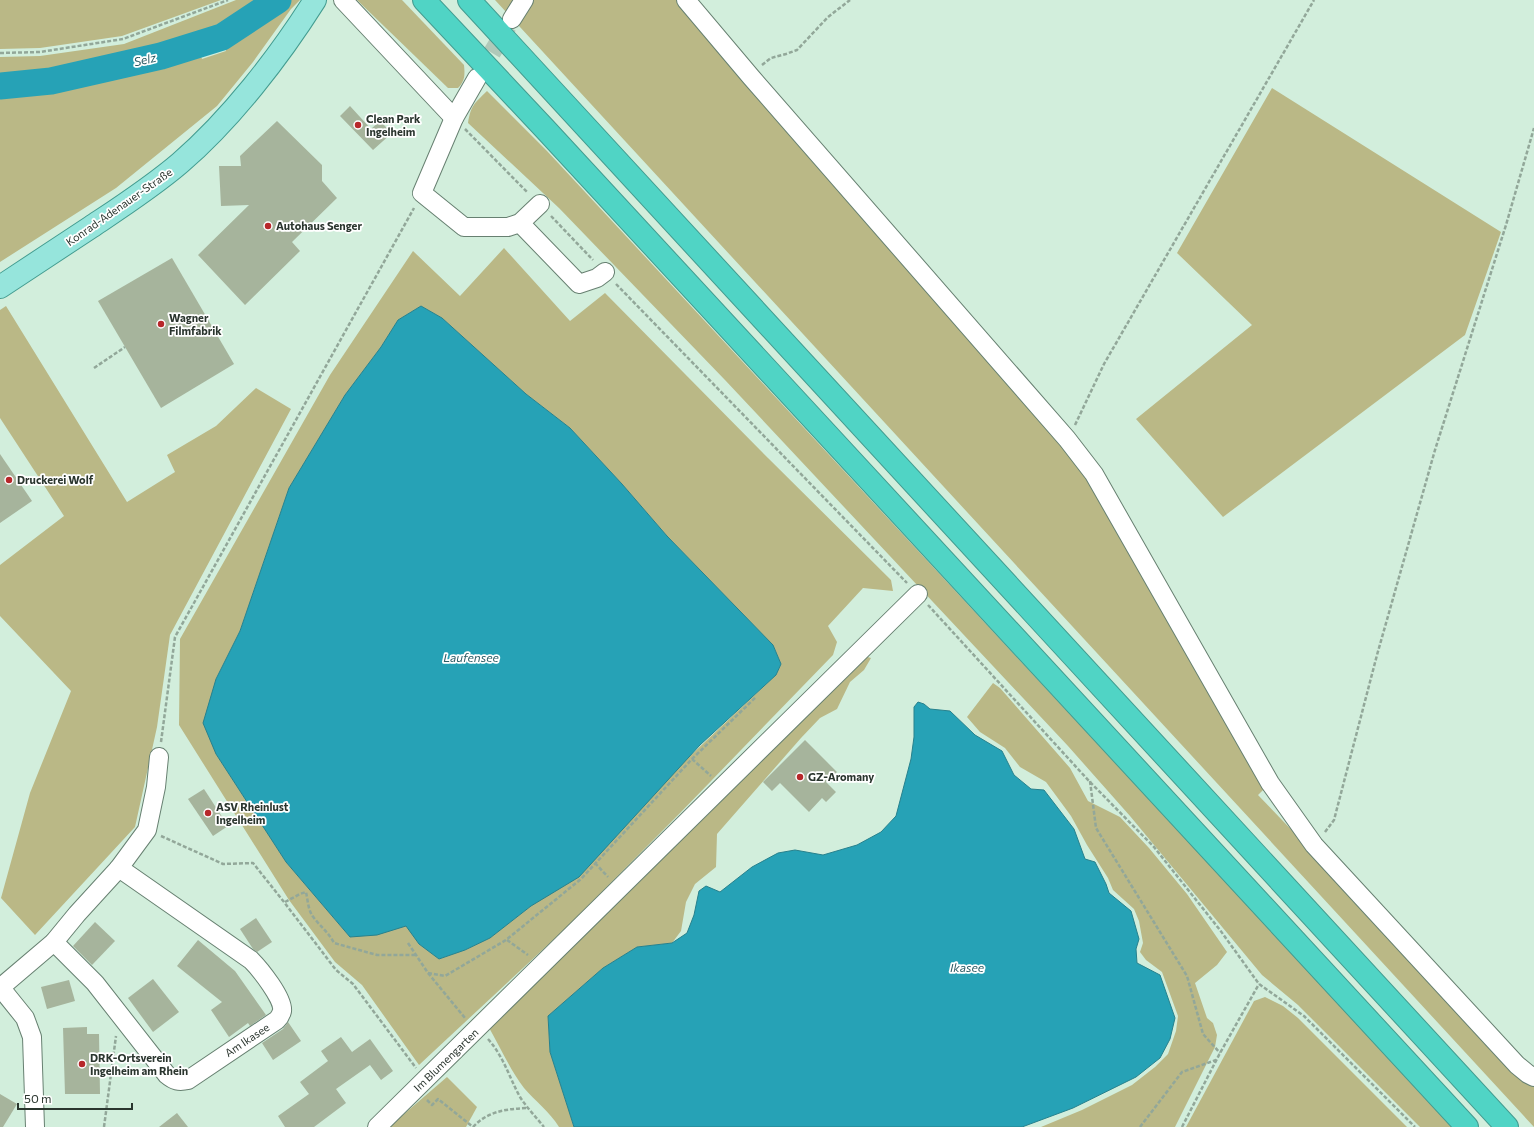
<svg xmlns="http://www.w3.org/2000/svg" width="1534" height="1127" font-family="Commissioner,sans-serif">
  <style>
    .green { fill: #bab886; fill-rule: evenodd }
    .water { fill: #26a2b6; stroke: #27818d }
    .lines { fill: none; stroke-linecap: round; stroke-linejoin: round }
    .river { stroke: #26a2b6; stroke-width: 27 }
    .building { fill: #a6b49c }
    .minor-tunnel { stroke: #b0c9b9; stroke-width: 18; stroke-dasharray: 18 9; stroke-linecap: butt }
    .minor-casing { stroke: #678071; stroke-width: 20 }
    .major-casing { stroke: #439c90; stroke-width: 24 }
    .highway-casing { stroke: #439c90; stroke-width: 24 }
    .path { stroke: #92a799; stroke-width: 2.5; stroke-dasharray: 4 2; stroke-linecap: butt }
    .minor { stroke: #fff; stroke-width: 18 }
    .major { stroke: #96e5dc; stroke-width: 22 }
    .highway { stroke: #50d4c5; stroke-width: 22 }
    .poi-dot { fill: #b7272a; stroke: #fff; stroke-width: 1.5 }
    .labels { text-anchor: middle; stroke-width: 3.5; stroke-linejoin: round; paint-order: stroke }
    .poi-label { font-size: 11px; font-weight: bold; fill: #2a352e; stroke: #fff; text-anchor: start }
    .street-label { font-size: 11px; fill: #2a352e; stroke: #fff }
    .water-label { font-size: 12px; font-style: italic; fill: #2d5d66; stroke: #fff }
  </style>
  <rect width="100%" height="100%" fill="#d2eedc"/>
  <g class="green">
    <polygon points="0,0 221,0 122,36 40,48 0,49"/>
    <path d="M236,0H300L291,9L253,62L217,106L116,188L0,262V57L40,56L124,44ZM222,30L226,51L202,59L196,41Z"/>
    <path d="M357,0H402L464,65C465,75 465,81 458,88H448Z"/>
    <polygon points="495,0 686,0 1067,439 1270,783 1258,795 1517,1065 1534,1077 1534,1127"/>
    <polygon points="1272,88 1501,232 1465,335 1223,517 1136,419 1252,325 1177,253"/>
    <path d="M487,91L547,151L1453,1127H1420L1298,1005L1262,975L1130,816L1068,746L725,380L559,208L468,123C471,105 474,104 487,91Z"/>
    <path d="M504,248L570,321L605,293L768,458L891,580L893,591L863,588L828,626L837,642L833,655L682,811L566,928L419,1065L362,985L335,962L289,900L179,725L180,639L330,375L413,251L460,296ZM421,306L442,318L526,394L570,428L622,484L667,536L773,645L781,664L776,675L531,906L490,938L465,950L439,959L419,944L406,925L350,937L286,862L216,754V679L240,631L289,488L345,395L381,347L398,320Z"/>
    <polygon points="6,306 127,502 175,472 167,455 216,426 256,388 291,409 170,635 157,727 135,827 35,935 1,898 30,793 71,691 0,616 0,565 64,516 0,418 0,310"/>
    <path d="M861,655L871,658L864,670L850,682L837,709L820,718L801,738L717,834L716,867L695,884L686,902L681,931L672,943L637,947L603,968L548,1016L550,1052L574,1127H559C550,1112 535,1101 524,1088C509,1068 499,1045 487,1024Z"/>
    <polygon points="993,683 1000,688 1070,768 1088,801 1120,817 1149,848 1187,894 1227,952 1217,965 1195,983 1207,1018 1213,1023 1217,1035 1215,1047 1175,1127 1041,1127 1082,1110 1132,1085 1155,1067 1168,1054 1176,1031 1178,1016 1162,972 1146,960 1140,952 1143,943 1139,921 1134,909 1113,890 1108,878 1087,845 1071,816 1046,782 1020,767 1005,748 980,732 967,717"/>
    <polygon points="1265,997 1283,1006 1298,1018 1407,1127 1186,1127 1254,1001"/>
    <polygon points="447,1077 477,1107 466,1127 389,1127"/>
  </g>
  <g class="water">
    <polygon points="421,306 442,318 526,394 570,428 622,484 667,536 773,645 781,664 776,675 700,745 579,877 531,906 490,938 465,950 439,959 419,944 406,926 377,935 350,937 286,862 216,754 203,723 216,679 240,631 289,488 345,395 381,347 398,320"/>
    <polygon points="918,702 924,704 930,709 950,711 975,735 1002,751 1014,775 1031,789 1044,790 1074,829 1085,859 1095,862 1106,884 1109,893 1131,911 1139,939 1136,949 1137,963 1160,975 1175,1018 1170,1039 1160,1058 1136,1077 1073,1108 1022,1127 574,1127 550,1052 548,1016 603,968 637,947 672,943 687,933 694,915 699,891 706,886 720,892 752,867 778,853 795,850 823,855 857,845 881,832 896,816 911,759 914,737 914,707"/>
  </g>
  <g class="lines">
    <polyline class="river" points="0,86 51,81 161,56 222,37 278,0"/>
  </g>
  <g class="building">
    <polygon points="350,106 371,129 380,121 392,133 373,150 340,116"/>
    <polygon points="277,121 322,165 322,181 337,198 292,242 300,251 245,305 198,255 249,205 221,206 219,166 241,166 240,156"/>
    <polygon points="172,258 234,364 161,408 98,301"/>
    <polygon points="0,454 32,501 0,523"/>
    <polygon points="805,740 837,772 826,782 836,792 826,802 822,798 809,812 780,783 772,791 763,782"/>
    <polygon points="204,789 228,826 213,836 188,799"/>
    <polygon points="256,918 272,942 257,952 253,949 240,929"/>
    <polygon points="95,922 115,941 92,965 73,946"/>
    <polygon points="198,940 235,971 266,1015 250,1026 248,1023 229,1037 211,1010 222,1002 177,966"/>
    <polygon points="153,979 179,1012 153,1032 128,998"/>
    <polygon points="69,980 75,1001 47,1009 41,987"/>
    <polygon points="288,1022 301,1041 273,1060 262,1043 283,1029"/>
    <polygon points="87,1027 87,1034 99,1034 100,1094 65,1094 63,1028"/>
    <polygon points="341,1037 352,1052 370,1039 393,1071 381,1080 370,1065 336,1089 346,1103 314,1127 285,1127 278,1116 309,1094 300,1082 328,1061 321,1051"/>
    <polygon points="0,1094 17,1104 3,1127 0,1127"/>
    <polygon points="177,1113 188,1127 159,1127"/>
  </g>
  <g class="lines">
    <polyline class="minor-tunnel" points="478,76 508,26"/>
    <defs>
      <g id="minor">
        <polyline points="343,0 454,118"/>
        <polyline points="686,0 751,77 1067,439 1094,474 1270,783 1314,845 1517,1065 1528,1074 1534,1077"/>
        <polyline points="512,19 524,0"/>
        <polyline points="477,78 454,118 422,193 464,227 508,227 520,223 540,204"/>
        <polyline points="520,223 579,284 597,278 605,272"/>
        <path d="M54,942L95,983L167,1075C174,1081 179,1082 188,1080L277,1020C279,1018 281,1015 282,1011C284,999 260,969 251,960L119,868"/>
        <polyline points="0,987 25,1018 32,1037 35,1127"/>
        <polyline points="0,988 54,942 77,914 119,868 147,830 156,787 159,757"/>
        <polyline points="377,1127 918,594"/>
      </g>
      <path id="major" d="M0,287C30,267 61,247 91,227C121,207 152,187 180,163C231,119 279,57 315,0"/>
      <g id="highway">
        <polyline points="424,0 546,130 1467,1127"/>
        <polyline points="469,0 1507,1127"/>
      </g>
    </defs>
    <use href="#minor" class="minor-casing"/>
    <use href="#major" class="major-casing"/>
    <use href="#highway" class="highway-casing"/>
    <g class="path">
      <polyline points="0,53 40,52 123,39 228,0"/>
      <polyline points="762,65 771,58 786,54 797,50 828,17 850,0"/>
      <polyline points="465,129 528,193"/>
      <polyline points="551,216 593,260"/>
      <polyline points="616,284 907,583"/>
      <polyline points="94,368 125,347"/>
      <polyline points="1075,425 1104,364 1314,0"/>
      <polyline points="928,605 1089,781 1154,847 1220,930 1259,984 1304,1016 1415,1127"/>
      <polyline points="161,742 175,637 414,208"/>
      <polyline points="692,759 711,776"/>
      <polyline points="1090,781 1096,828 1187,976 1203,1034 1220,1053"/>
      <polyline points="1325,832 1334,820 1377,655 1435,450 1506,225 1534,128"/>
      <polyline points="161,836 223,864 253,863 284,902 336,970 353,984 416,1068"/>
      <polyline points="595,863 608,877"/>
      <path d="M285,902L300,894L306,892C308,901 308,911 314,918C321,927 329,933 334,943L377,955H415"/>
      <polyline points="507,940 528,955"/>
      <polyline points="408,943 428,973 465,1018"/>
      <polyline points="428,973 445,976 506,940 581,879 692,759 756,697"/>
      <path d="M488,1039C504,1057 509,1077 520,1097C527,1108 536,1117 544,1127"/>
      <polyline points="427,1100 432,1105 438,1099 473,1127"/>
      <polyline points="104,1127 116,1036"/>
      <path d="M473,1127C488,1111 506,1109 527,1108"/>
      <polyline points="1140,1127 1182,1072 1216,1060"/>
      <polyline points="1182,1127 1220,1053 1259,984"/>
    </g>
    <use href="#minor" class="minor"/>
    <use href="#major" class="major"/>
    <use href="#highway" class="highway"/>
  </g>
  <g class="poi-dot">
    <circle cx="358" cy="125" r="4"/>
    <circle cx="268" cy="226" r="4"/>
    <circle cx="161" cy="324" r="4"/>
    <circle cx="9" cy="480" r="4"/>
    <circle cx="800" cy="777" r="4"/>
    <circle cx="208" cy="813" r="4"/>
    <circle cx="82" cy="1064" r="4"/>
  </g>
  <g class="labels">
    <g class="poi-label">
      <text x="366" y="123">Clean Park<tspan x="366" dy="13">Ingelheim</tspan></text>
      <text x="276" y="230">Autohaus Senger</text>
      <text x="169" y="322">Wagner<tspan x="169" dy="13">Filmfabrik</tspan></text>
      <text x="17" y="484">Druckerei Wolf</text>
      <text x="808" y="781">GZ-Aromany</text>
      <text x="216" y="811">ASV Rheinlust<tspan x="216" dy="13">Ingelheim</tspan></text>
      <text x="90" y="1062">DRK-Ortsverein<tspan x="90" dy="13">Ingelheim am Rhein</tspan></text>
    </g>
    <g class="street-label">
      <text transform="translate(119 207) rotate(-35)" y="4">Konrad-Adenauer-Straße</text>
      <text transform="translate(247 1040) rotate(-34)" y="4">Am Ikasee</text>
      <text transform="translate(446 1060) rotate(-44)" y="4">Im Blumengarten</text>
    </g>
    <g class="water-label">
      <text transform="translate(145 60) rotate(-13)" y="4">Selz</text>
      <text x="471" y="662">Laufensee</text>
      <text x="967" y="972">Ikasee</text>
    </g>
  </g>
  <path d="M18 1103v6h114v-6" fill="none" stroke="#2a352e" stroke-width="2"/>
  <text x="24" y="1103" font-size="12" fill="#2a352e" stroke="#ffffff" stroke-width="3" paint-order="stroke">50 m</text>
</svg>
